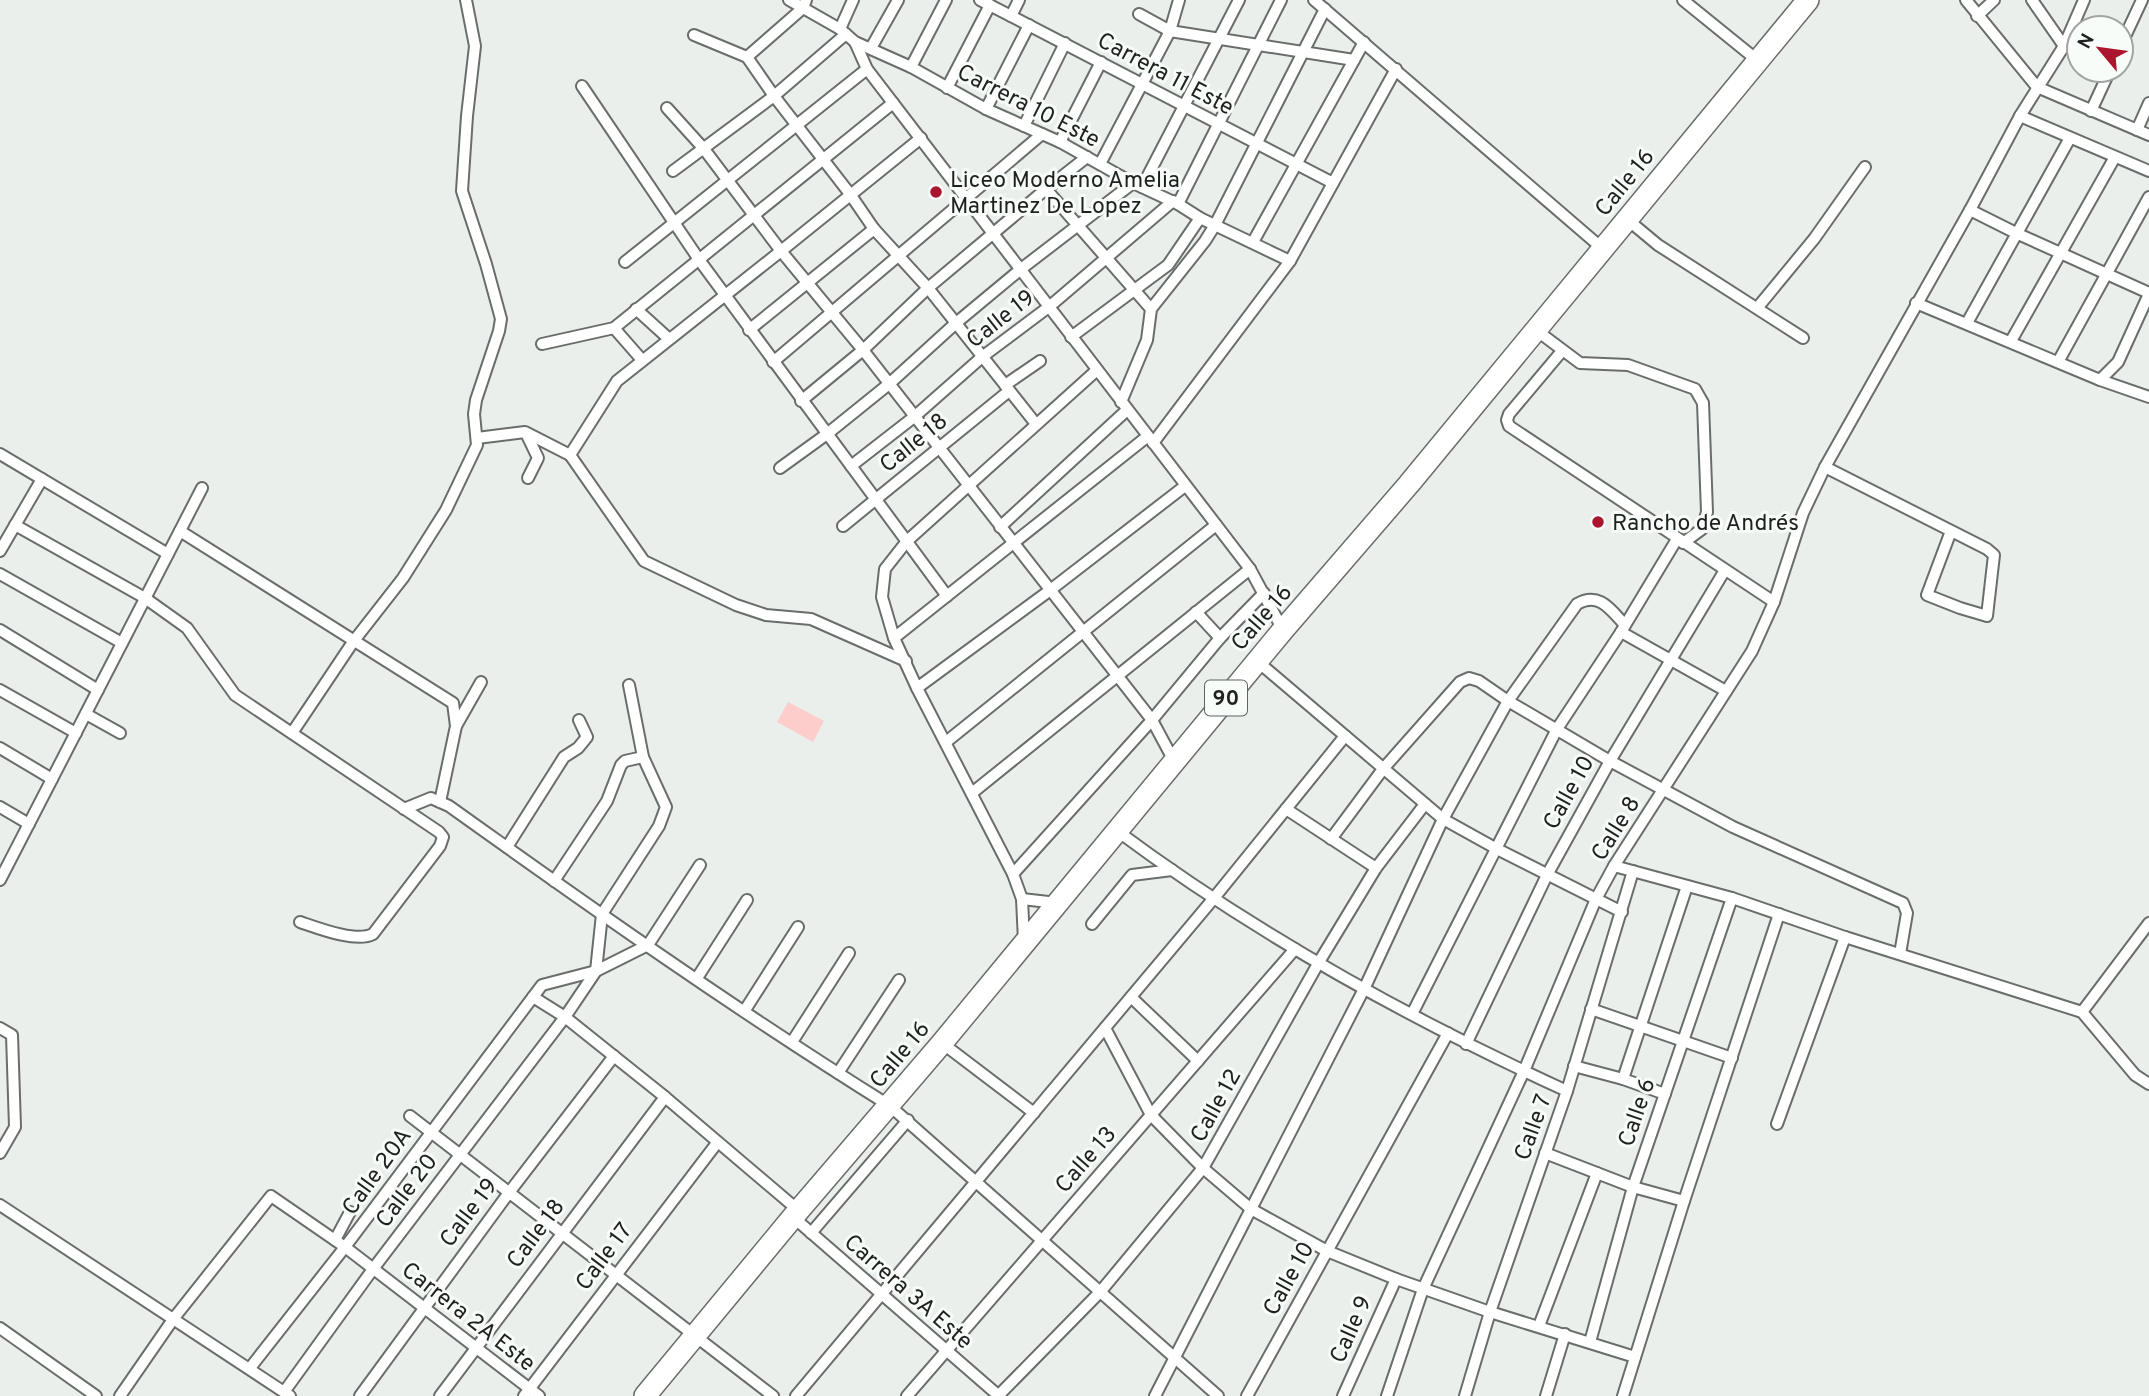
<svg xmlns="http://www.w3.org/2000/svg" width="2149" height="1396" font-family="Overpass,sans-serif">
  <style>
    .green { fill: #fdcdcc }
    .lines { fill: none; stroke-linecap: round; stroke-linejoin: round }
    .street-casing { stroke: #6a6e6b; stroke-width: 14 }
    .highway-casing { stroke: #6a6e6b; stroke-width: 24 }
    .street { stroke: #fff; stroke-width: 10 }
    .highway { stroke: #fff; stroke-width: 21 }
    .poi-dot { fill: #ab152e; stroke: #f7fcf8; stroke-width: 2.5 }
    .labels { text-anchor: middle; stroke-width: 6; stroke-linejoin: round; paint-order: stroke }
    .shield { fill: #f7fcf8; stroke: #606361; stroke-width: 2 }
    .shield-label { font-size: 21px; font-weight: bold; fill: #1f2120 }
    .street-label { font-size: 23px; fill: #1f2120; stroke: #f7fcf8 }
    .poi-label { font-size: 23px; fill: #1f2120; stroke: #f7fcf8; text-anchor: start }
  </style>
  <rect width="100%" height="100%" fill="#eaefeb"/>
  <polygon class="green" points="788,702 824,721 813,742 777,722"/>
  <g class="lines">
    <defs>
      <g id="street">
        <polyline points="789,0 840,29 855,42 911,67 986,109 1060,142 1133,183 1178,204 1200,218 1290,261"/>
        <polyline points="980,0 1333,183"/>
        <polyline points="1314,0 1603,249"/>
        <polyline points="1683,0 1757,60"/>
        <polyline points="1966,0 2037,87 2149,135"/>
        <polyline points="2032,0 2064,46"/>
        <polyline points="1139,14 1170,31 1354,60"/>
        <polyline points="1011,16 1019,0"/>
        <polyline points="1977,16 1994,0"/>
        <polyline points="840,29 853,0"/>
        <polyline points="694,35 747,57 774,96 850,194 874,229 928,288 1036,424"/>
        <polyline points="855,42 867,69 1250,569 1283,630"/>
        <polyline points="2121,45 2142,0"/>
        <polyline points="871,48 898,0"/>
        <polyline points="747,57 803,8 806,0"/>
        <polyline points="911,67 946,0"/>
        <polyline points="582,86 700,261 947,596"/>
        <polyline points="947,88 990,5"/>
        <polyline points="667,108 704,149 781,251 863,350 1152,720 1174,761"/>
        <polyline points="986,109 1029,25"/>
        <polyline points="2091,111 2110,70"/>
        <polyline points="2020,116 2149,171"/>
        <polyline points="1024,126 1065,43"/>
        <polyline points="2137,130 2149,103"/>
        <polyline points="1060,142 1101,62"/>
        <polyline points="1100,164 1170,31 1179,0"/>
        <polyline points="673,171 774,96 846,34"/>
        <polyline points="1142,187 1239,0"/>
        <polyline points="1046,189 1151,309"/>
        <polyline points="1178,204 1281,0"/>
        <polyline points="1970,210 2016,233 2149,293"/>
        <polyline points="1628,220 1658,245 1803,338"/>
        <polyline points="1253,242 1364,42"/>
        <polyline points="625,262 867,69"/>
        <polyline points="1916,303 2100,380 2149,397"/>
        <polyline points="1758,307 1814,239 1865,167"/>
        <polyline points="636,309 668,338"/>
        <polyline points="1967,323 2070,138"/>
        <polyline points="614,328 642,360"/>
        <polyline points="749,330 874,229"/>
        <polyline points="1536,330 1580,363 1628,365 1695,389 1703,403 1707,512 1702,529 1683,543"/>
        <polyline points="1071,337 1168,265 1200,218"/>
        <polyline points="2011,341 2115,157"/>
        <polyline points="542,344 614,328 893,103"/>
        <polyline points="1562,351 1509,414 1507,420 1509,426 1774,602"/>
        <polyline points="773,362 1042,134"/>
        <polyline points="2058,362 2149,197"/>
        <polyline points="2100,380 2118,362 2149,294"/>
        <polyline points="1005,385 1040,361"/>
        <polyline points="801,401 863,350 928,288 1046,189 1087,157"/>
        <polyline points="1121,402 1147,340 1151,309 1205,241 1215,225 1325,9"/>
        <polyline points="526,433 538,458 528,478"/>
        <polyline points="477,438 525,432 570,455 617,381 781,251 921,138"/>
        <polyline points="1153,443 1290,261 1396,69"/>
        <polyline points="0,454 168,554"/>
        <polyline points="570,455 644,561 736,605 766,615 811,619 906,661"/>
        <polyline points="851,466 914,417 982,357 1050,306 1173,201"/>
        <polyline points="1825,467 1987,549 1994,555 1987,616 1960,608 1927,595 1951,531"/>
        <polyline points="780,468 827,434 889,384 956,323 1021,269 1133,183"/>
        <path d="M15,525L145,598L187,628L235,695L439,832L443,837L440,846L373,934C356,943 318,928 300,922"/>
        <polyline points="843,526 1009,391"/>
        <polyline points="1000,527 1127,410"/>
        <polyline points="180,531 453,703 456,726 440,802"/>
        <polyline points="0,551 42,479"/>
        <polyline points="0,574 122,643"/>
        <polyline points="1196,612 1220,638"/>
        <polyline points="0,630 98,690"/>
        <polyline points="1621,632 1726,691"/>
        <polyline points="894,638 1148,436"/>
        <polyline points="1257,661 1443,819 1497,849 1622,912"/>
        <polyline points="917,688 1049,591 1185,486"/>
        <polyline points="0,690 76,733"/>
        <polyline points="86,714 120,733"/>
        <polyline points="456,726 481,682"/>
        <polyline points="292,733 353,642 403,578 446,510 477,445 474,414 476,400 499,331 501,319 486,264 462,191 467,116 475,46 466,0"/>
        <polyline points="946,742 1216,525"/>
        <polyline points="0,748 52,779"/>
        <polyline points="972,793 1250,569"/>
        <polyline points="0,807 29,824"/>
        <path d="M404,809L431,798L449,806C593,909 739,1012 890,1106L1218,1396"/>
        <polyline points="1286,809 1376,868"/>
        <path d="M1116,830C1253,932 1412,1020 1567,1091"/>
        <polyline points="1331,839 1383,769 1460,682 1469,678 1479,681 1508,701 1610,761 1733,827 1903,903 1907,913 1900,954"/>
        <polyline points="507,847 564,757 578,748 587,737 579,720"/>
        <polyline points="1614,866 1732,898 1845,937 2082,1012 2135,1075 2149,1084"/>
        <polyline points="1013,874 1152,720 1220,638 1264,593"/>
        <polyline points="0,880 202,488"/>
        <polyline points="554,881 607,801 621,765 625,761 643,757"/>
        <polyline points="1022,899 1057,903"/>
        <polyline points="1092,924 1132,875 1172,870"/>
        <polyline points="1024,941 1022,899 1013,874 917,688 894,638 882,597 885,569 907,541 1097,370"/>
        <polyline points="697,978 747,900"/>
        <polyline points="533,997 565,1017 665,1097 798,1210"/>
        <polyline points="1131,997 1198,1061"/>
        <polyline points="1591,1009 1732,1058"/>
        <polyline points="745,1010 798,927"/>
        <polyline points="2082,1012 2149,923"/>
        <polyline points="1412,1014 1557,729 1621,632 1677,539"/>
        <polyline points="0,1028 12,1035 15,1127 0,1153"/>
        <polyline points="1105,1028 1151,1115 1203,1168 1251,1209 1327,1251 1396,1279 1490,1312 1635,1357"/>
        <polyline points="792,1042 849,953"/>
        <polyline points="942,1043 1034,1113"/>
        <polyline points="1466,1044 1547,875 1610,761 1725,570"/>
        <polyline points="1574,1066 1623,1079 1687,886"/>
        <polyline points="838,1073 899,980"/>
        <polyline points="1623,1079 1665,1094"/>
        <polyline points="410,1116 773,1396"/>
        <polyline points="1777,1124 1845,937"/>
        <polyline points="1545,1153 1633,1187 1684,1201"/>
        <polyline points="0,1205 290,1396"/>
        <polyline points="793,1217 999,1396"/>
        <polyline points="811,1233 908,1120"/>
        <polyline points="335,1240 350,1212"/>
        <polyline points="1539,1326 1597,1173"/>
        <polyline points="0,1328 96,1396"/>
        <polyline points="1590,1342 1633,1187 1732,898"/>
        <polyline points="250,1368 345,1247 542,985 596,971 648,945 700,865"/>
        <polyline points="284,1392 373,1269 565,1017 596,971 602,914 659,826 666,807 643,757 629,685"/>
        <polyline points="120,1396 174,1318 271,1196 345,1247 539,1396"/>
        <polyline points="360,1396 508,1194 614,1056"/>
        <polyline points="440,1396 665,1097"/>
        <polyline points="524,1396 717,1143"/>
        <polyline points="796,1396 1214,898 1345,736"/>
        <polyline points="907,1396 1295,949"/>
        <polyline points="998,1396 1101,1291 1203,1168 1319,962 1376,868 1425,804"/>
        <path d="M1155,1396L1365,987L1443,819L1508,701L1577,604C1599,591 1611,610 1625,625"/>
        <polyline points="1247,1396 1448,1033"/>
        <polyline points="1343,1396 1396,1279"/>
        <polyline points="1387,1396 1423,1289 1524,1071 1596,899 1614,866 1752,651 1774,602 1803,513 1825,467 1970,210 2020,116 2064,46 2084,0"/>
        <polyline points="1465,1396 1490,1312 1567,1091 1633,871"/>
        <polyline points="1546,1396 1565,1334"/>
        <polyline points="1623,1396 1684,1201 1779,914"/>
      </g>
      <polyline id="highway" points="645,1396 793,1217 942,1043 1283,630 1409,484 1808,0"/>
    </defs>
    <use href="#street" class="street-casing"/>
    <use href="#highway" class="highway-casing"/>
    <use href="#street" class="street"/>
    <use href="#highway" class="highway"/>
  </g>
  <g class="poi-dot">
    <circle cx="936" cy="192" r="7"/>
    <circle cx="1598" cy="522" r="7"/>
  </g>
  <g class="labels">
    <rect class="shield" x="1205" y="680.5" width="42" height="35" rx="5"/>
    <g class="shield-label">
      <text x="1226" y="705">90</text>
    </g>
    <g class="street-label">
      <text transform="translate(1166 73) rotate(28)" y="8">Carrera 11 Este</text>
      <text transform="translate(1029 105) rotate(27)" y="8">Carrera 10 Este</text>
      <text transform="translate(1624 182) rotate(-51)" y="8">Calle 16</text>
      <text transform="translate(1000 318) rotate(-38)" y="8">Calle 19</text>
      <text transform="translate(913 442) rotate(-39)" y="8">Calle 18</text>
      <text transform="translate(1261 617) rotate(-49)" y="8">Calle 16</text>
      <text transform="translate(1568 792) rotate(-61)" y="8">Calle 10</text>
      <text transform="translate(1615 828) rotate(-58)" y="8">Calle 8</text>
      <text transform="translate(899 1054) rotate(-50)" y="8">Calle 16</text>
      <text transform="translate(1215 1105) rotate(-61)" y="8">Calle 12</text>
      <text transform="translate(1636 1112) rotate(-71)" y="8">Calle 6</text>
      <text transform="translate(1532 1127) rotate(-70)" y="8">Calle 7</text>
      <text transform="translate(1085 1159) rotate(-49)" y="8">Calle 13</text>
      <text transform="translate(376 1171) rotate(-54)" y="8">Calle 20A</text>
      <text transform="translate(406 1190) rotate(-53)" y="8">Calle 20</text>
      <text transform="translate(468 1212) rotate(-53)" y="8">Calle 19</text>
      <text transform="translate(535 1233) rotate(-53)" y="8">Calle 18</text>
      <text transform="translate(603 1256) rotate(-53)" y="8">Calle 17</text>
      <text transform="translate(1288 1278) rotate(-61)" y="8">Calle 10</text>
      <text transform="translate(909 1291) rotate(41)" y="8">Carrera 3A Este</text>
      <text transform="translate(469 1316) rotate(38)" y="8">Carrera 2A Este</text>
      <text transform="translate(1350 1329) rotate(-66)" y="8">Calle 9</text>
    </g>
    <g class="poi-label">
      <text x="950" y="187">Liceo Moderno Amelia<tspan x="950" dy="26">Martinez De Lopez</tspan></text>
      <text x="1612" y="530">Rancho de Andrés</text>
    </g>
  </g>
  <g transform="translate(2100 49) rotate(299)"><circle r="33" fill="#f7fcf8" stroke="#a1a4a2" stroke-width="2"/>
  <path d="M0-5L12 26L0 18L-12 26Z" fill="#ab152e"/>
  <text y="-10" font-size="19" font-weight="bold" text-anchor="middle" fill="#1f2120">N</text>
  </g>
</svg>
